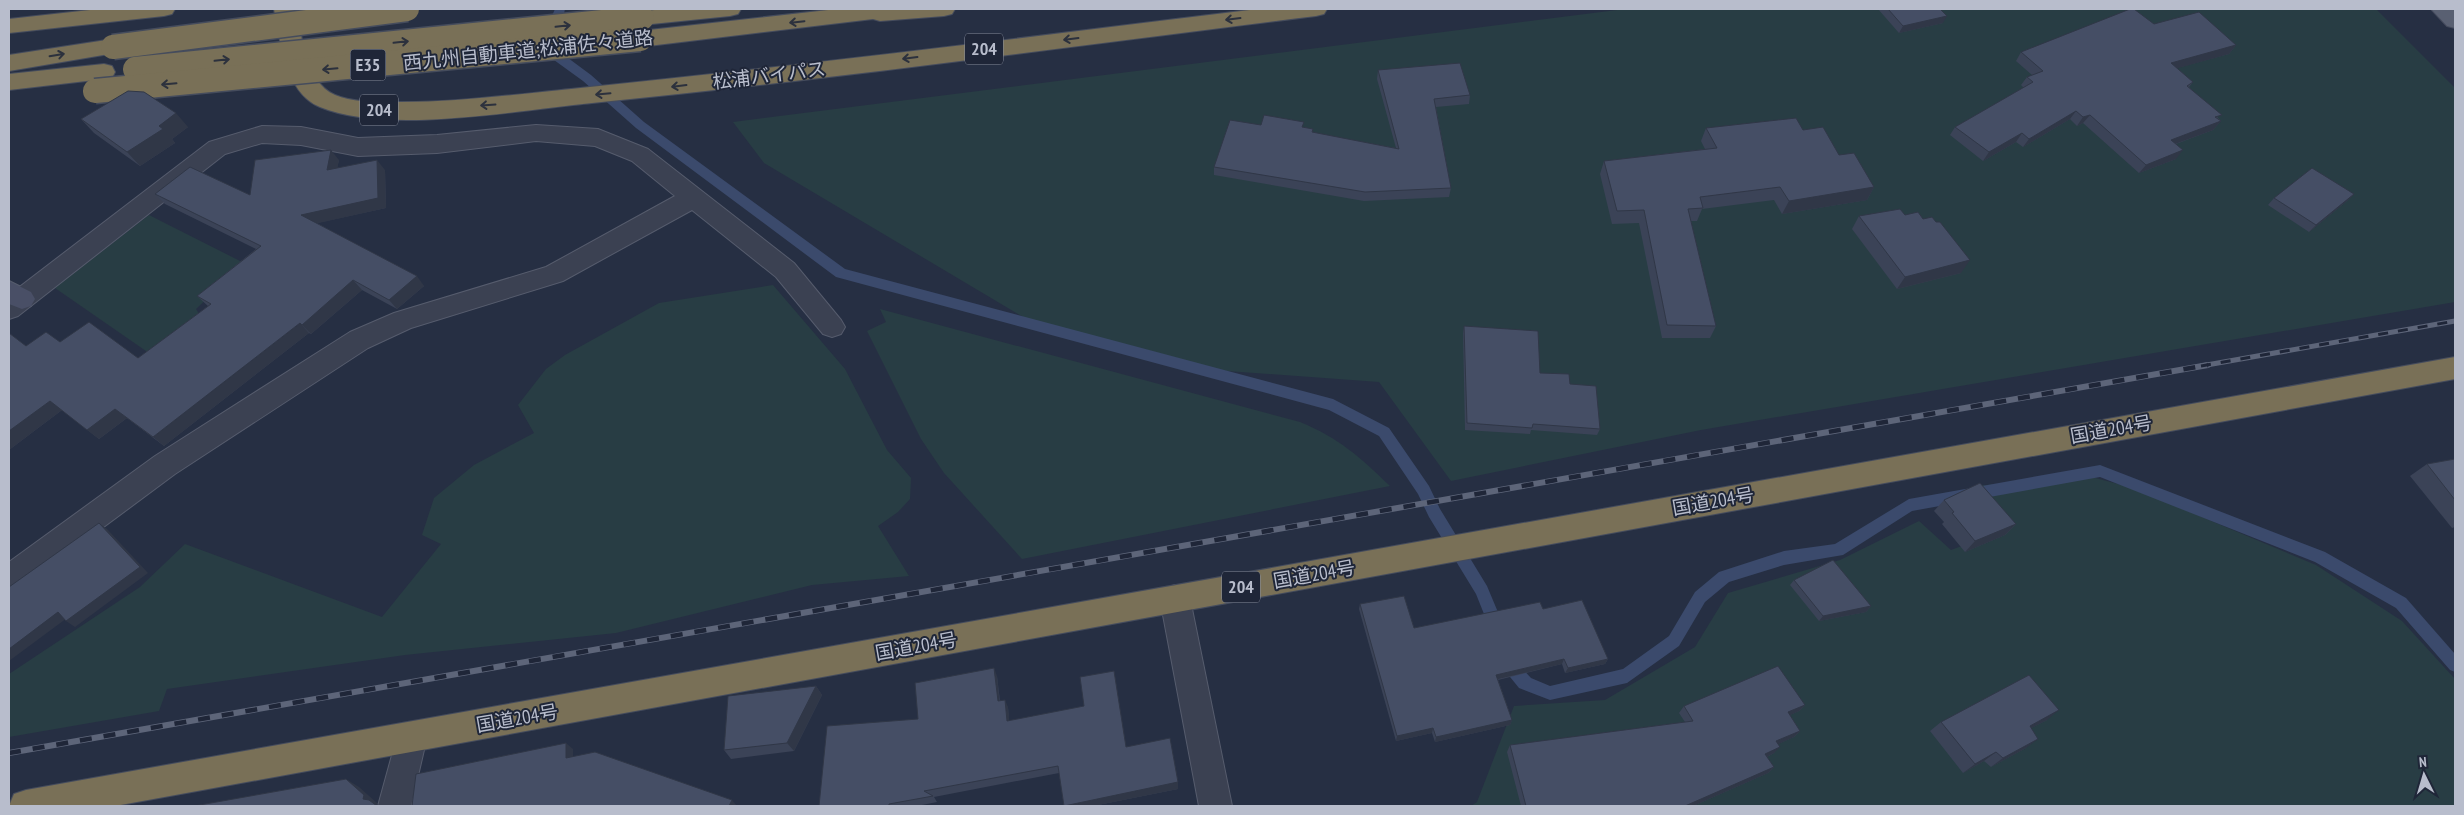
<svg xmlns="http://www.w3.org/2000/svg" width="2464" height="815" font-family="'PT Sans Narrow','Noto Sans JP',sans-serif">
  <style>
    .green { fill: #283d44 }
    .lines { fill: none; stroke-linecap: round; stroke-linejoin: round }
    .stream { fill: #3b4a6c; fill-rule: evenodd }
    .street-casing { stroke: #565c6d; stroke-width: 2 }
    .secondary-casing { stroke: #565c6d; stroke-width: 2 }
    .primary-casing { stroke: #444a5c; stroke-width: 2 }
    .highway-casing { stroke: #454c5d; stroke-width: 2 }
    .street { fill: #3b4152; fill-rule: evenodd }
    .secondary { fill: #494f66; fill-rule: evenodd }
    .primary { fill: #596072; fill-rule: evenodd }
    .highway { fill: #797057; fill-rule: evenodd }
    .rail-far1-casing { stroke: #5d6579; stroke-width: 5 }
    .rail-casing { stroke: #5d6579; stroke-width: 6 }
    .rail-far1 { stroke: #1f2638; stroke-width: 3; stroke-dasharray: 10; stroke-linecap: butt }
    .rail { stroke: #1f2638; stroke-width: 4.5; stroke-dasharray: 12; stroke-linecap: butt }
    .highway-bridge-casing { stroke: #454c5d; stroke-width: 27; stroke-linecap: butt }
    .highway-bridge { stroke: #797057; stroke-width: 24 }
    .wall { fill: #3b4357 }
    .shaded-wall { fill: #303747 }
    .building { fill: #454e65; stroke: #303747 }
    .oneway { stroke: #2c313d }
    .labels { text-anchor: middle; stroke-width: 4; stroke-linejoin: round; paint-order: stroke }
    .shield { fill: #1f2638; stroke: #8a90a0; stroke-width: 1 }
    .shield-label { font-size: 18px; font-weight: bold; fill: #b8bdcc }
    .street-label { font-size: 19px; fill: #b8bdcc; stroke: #1f2638 }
  </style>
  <rect width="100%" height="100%" fill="#262f43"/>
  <g class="green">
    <polygon points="1625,9 2376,9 2455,88 2455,302 1701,430 1451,481 1379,382 1213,370 1040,327 764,163 733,122"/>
    <polygon points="149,215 244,263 196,309 206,325 159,360 55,288"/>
    <polygon points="773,285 845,369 887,450 911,478 910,499 898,512 878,526 909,576 812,585 616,633 405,655 167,689 159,711 9,737 9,674 140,587 185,544 382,617 441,544 422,535 434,498 474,465 534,433 518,405 546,369 565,355 659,303"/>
    <path d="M880,309L1300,422C1339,438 1360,457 1390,486L1022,559L944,473L921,439L867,331L886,322Z"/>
    <polygon points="2088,476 2133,488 2316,565 2402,621 2455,679 2455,806 1471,806 1477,802 1514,706 1605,700 1695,647 1728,593 1840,560 1919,521 1951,550 2008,529 1974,486"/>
  </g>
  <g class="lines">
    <g class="stream">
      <polygon points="555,9 565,9 563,18 564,55 591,75 644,122 845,269 1333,399 1389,428 1429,486 1440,509 1487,586 1505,629 1502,634 1497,636 1492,634 1476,594 1429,517 1418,494 1379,436 1329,410 836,277 636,128 583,81 554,60 551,18"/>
      <polygon points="2100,465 2325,552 2406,598 2455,654 2455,672 2450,670 2396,608 2315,562 2100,477 1912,511 1843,555 1784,565 1729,582 1705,602 1679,646 1627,683 1550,700 1519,688 1506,672 1501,661 1504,656 1509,654 1514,656 1517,663 1531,678 1550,686 1623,669 1669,636 1695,592 1719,572 1784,551 1835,544 1909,499"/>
    </g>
    <defs>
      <g id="street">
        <polygon points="536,125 598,129 648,149 794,263 841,320 845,327 841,334 832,337 823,334 776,277 692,210 563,281 411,328 368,348 175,474 20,589 9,592 9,562 155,456 350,332 394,313 546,267 675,196 632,161 595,146 536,141 437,153 358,156 301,145 262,143 225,154 18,316 9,319 9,295 209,142 262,126 301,127 358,138 437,135"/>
        <polygon points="1175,585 1186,589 1190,599 1232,806 1199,806 1160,599 1164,589"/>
        <polygon points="411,722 422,726 427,737 411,806 378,806 400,726"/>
      </g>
      <polygon id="secondary" points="9,281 31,292 35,299 31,306 22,309 9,304"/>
      <polygon id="primary" points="2431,9 2455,9 2455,28 2447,26"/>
      <g id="highway">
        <polygon points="99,9 175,9 172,14 164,16 9,33 9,19"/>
        <path d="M274,9H296C302,36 305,82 335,95C351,102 373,102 391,102C451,103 511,95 571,89C800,66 1029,37 1258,9H1327L1324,14L1316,16C1075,46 834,79 592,103C519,110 387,135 320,107C285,93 280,40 274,9Z"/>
        <polygon points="661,9 741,9 738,14 730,16 642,25 634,23 631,18 634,13"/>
        <polygon points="837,9 955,9 952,14 944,16 880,21 873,19 640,47 632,44 629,39 632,34 640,31"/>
        <polygon points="113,39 121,42 124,47 121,52 9,71 9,55"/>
        <polygon points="104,64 112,66 115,72 112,78 9,90 9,74"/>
        <polygon points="2455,357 2455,379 115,806 9,806 14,794 26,790"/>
      </g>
    </defs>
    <use href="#street" class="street-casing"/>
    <use href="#secondary" class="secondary-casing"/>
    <use href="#primary" class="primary-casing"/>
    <use href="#highway" class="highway-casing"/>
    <use href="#street" class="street"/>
    <use href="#secondary" class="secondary"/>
    <use href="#primary" class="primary"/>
    <use href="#highway" class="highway"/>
    <defs>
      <polyline id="rail-far1" points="2201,366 2455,321"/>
      <polyline id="rail" points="9,753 2208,365"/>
    </defs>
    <use href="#rail-far1" class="rail-far1-casing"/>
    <use href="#rail" class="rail-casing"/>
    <use href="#rail-far1" class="rail-far1"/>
    <use href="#rail" class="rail"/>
    <defs>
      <g id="highway-bridge">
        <polyline points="113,47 407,9"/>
        <polyline points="135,69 642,18"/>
        <polyline points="95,91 640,39"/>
      </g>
    </defs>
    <use href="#highway-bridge" class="highway-bridge-casing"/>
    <use href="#highway-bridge" class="highway-bridge"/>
  </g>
  <g class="wall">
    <polygon points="1878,9 1940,9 1943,23 1899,33"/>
    <polygon points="2154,24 2236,45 2229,54 2177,68 2193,82 2189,87 2221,121 2213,130 2176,144 2176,159 2139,173 2083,123 2077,126 2070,119 2023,147 2016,142 1983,161 1950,135 1955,127 2024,88 2021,85 2027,77 2032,75 2016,61 2021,52"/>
    <polygon points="1378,70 1470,95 1469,104 1436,107 1451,188 1449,197 1364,201 1214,175 1214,167 1261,125 1303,127 1313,129 1313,133 1396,148 1377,79"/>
    <polygon points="81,119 188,127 172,139 175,143 140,166 94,133"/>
    <polygon points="1706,128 1803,130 1839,155 1874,187 1867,200 1782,214 1774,200 1702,209 1697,221 1691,221 1716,326 1710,338 1662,338 1639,223 1612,224 1600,174 1604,161 1705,149 1701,141"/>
    <polygon points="339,160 337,168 385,170 386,208 317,223 424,286 397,309 362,290 311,334 309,333 164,446 127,418 99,439 62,410 9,450 26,346 60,342 138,358 208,306 197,296 256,249 165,204 155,194 250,195"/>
    <polygon points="2354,194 2347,201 2309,232 2268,205 2274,198"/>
    <polygon points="1905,215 1961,273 1897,289 1852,229 1859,216"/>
    <polygon points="1464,326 1540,373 1570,384 1600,429 1597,435 1531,430 1530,434 1465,430 1463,333"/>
    <polygon points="2455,459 2455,527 2452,528 2410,476 2427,464"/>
    <polygon points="1944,500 2016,524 2005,535 1965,552 1942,524 1944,522 1934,511"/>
    <polygon points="1794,580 1871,606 1866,612 1819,621 1790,585"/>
    <polygon points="1360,604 1414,628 1543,609 1608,659 1605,664 1565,673 1562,664 1498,680 1512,720 1510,725 1435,742 1432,733 1396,741 1359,609"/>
    <polygon points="997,676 1000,701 1008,707 1009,720 1126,747 1178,789 1093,806 1064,806 1059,773 934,797 937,802 917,806 819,806 918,719"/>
    <polygon points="816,686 822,695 794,751 731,759 724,750"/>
    <polygon points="1805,705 1799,711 1790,715 1800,731 1794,737 1778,744 1774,753 1767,757 1774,767 1768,773 1693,806 1521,806 1507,752 1510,745 1685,722 1679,713 1684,706"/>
    <polygon points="2047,720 2031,728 2026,748 1991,767 1984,761 1963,773 1930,731 1941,722"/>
  </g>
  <g class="shaded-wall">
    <polygon points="1947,16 1943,23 1899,33 1903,26"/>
    <polygon points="2236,45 2229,54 2164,72 2171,63"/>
    <polygon points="2076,111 2070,119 2023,147 2029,139"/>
    <polygon points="176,113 188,127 172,139 175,143 140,166 127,152 159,126"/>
    <polygon points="2090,115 2083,123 2077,126 2083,117"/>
    <polygon points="2221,121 2213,130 2164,148 2171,140"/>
    <polygon points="2022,133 2016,142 1983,161 1989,152"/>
    <polygon points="331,150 339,160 335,180 327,170"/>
    <polygon points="2183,150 2176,159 2139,173 2146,165"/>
    <polygon points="377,160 385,170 386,208 310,225 301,215"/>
    <polygon points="1874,187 1867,200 1782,214 1789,201"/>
    <polygon points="2354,194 2347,201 2309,232 2316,225"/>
    <polygon points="1970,260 1961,273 1897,289 1905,277"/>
    <polygon points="417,276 424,286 397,309 389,300"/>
    <polygon points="353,280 362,290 311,334 302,325"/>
    <polygon points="300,323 309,333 164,446 153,437"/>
    <polygon points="50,401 62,410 9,450 9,431"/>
    <polygon points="115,409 127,418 99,439 87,430"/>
    <polygon points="99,523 107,529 148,573 75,627 66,621"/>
    <polygon points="2016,524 2005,535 1965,552 1975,541"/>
    <polygon points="1871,606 1866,612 1819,621 1823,616"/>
    <polygon points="58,612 67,618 9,661 9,649"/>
    <polygon points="1564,659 1562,664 1494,680 1496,675"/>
    <polygon points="1608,659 1605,664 1565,673 1568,668"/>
    <polygon points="994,668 997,676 1000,708 998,701"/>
    <polygon points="816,686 822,695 794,751 787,743"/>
    <polygon points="1005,700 1008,707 1010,728 1007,721"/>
    <polygon points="1805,705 1799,711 1782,719 1788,712"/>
    <polygon points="2059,710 2047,720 2018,735 2030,726"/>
    <polygon points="1512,720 1510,725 1435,742 1436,737"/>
    <polygon points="1433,728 1432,733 1396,741 1397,736"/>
    <polygon points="1800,731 1794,737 1770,748 1776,741"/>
    <polygon points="2038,739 2026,748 1991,767 2003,758"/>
    <polygon points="566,743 573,749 573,764 566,758"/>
    <polygon points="1780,747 1774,753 1759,761 1765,754"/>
    <polygon points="1996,752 1984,761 1963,773 1975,764"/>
    <polygon points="1774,767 1768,773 1693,806 1685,806"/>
    <polygon points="346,779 359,787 377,803 377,804 380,806 375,806 363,799"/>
    <polygon points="1178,782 1178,789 1093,806 1064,806"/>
    <polygon points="732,800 737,806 729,806"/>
  </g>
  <g class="building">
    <polygon points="1888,9 1940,9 1947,16 1903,26"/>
    <polygon points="2130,9 2134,9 2154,24 2199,12 2236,45 2171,63 2193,82 2187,86 2222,115 2215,117 2221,121 2171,140 2183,150 2146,165 2090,115 2083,117 2076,111 2029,139 2022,133 1989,152 1955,127 2033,82 2027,77 2043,71 2021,52"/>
    <polygon points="1460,63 1470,95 1434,99 1451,188 1365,192 1214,167 1230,120 1261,125 1264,115 1304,122 1302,127 1313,129 1312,132 1399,149 1378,70"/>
    <polygon points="128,91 144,92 176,113 159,126 163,129 127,152 81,119"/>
    <polygon points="1796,118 1803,130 1823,127 1839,155 1854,153 1874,187 1789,201 1780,187 1700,197 1703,208 1688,209 1716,326 1667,325 1644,210 1617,211 1604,161 1717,148 1706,128"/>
    <polygon points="331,150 327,170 377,160 378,198 301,215 417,276 389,300 353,280 302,325 300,323 153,437 115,409 87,430 50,401 9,431 9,333 26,346 46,332 60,342 89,322 138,358 211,304 197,296 261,246 155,194 190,167 250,195 255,160"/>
    <polygon points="2312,168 2354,194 2316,225 2274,198"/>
    <polygon points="1900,209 1905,215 1918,212 1923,219 1932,217 1936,222 1940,222 1970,260 1905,277 1859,216"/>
    <polygon points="1464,326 1538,331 1540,373 1569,374 1570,384 1596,386 1600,429 1533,424 1532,428 1467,423"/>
    <polygon points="2455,459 2455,500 2427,464"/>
    <polygon points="1980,483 2016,524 1975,541 1952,513 1954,512 1944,500"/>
    <polygon points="99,523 140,567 66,621 58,612 9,649 9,587"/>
    <polygon points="1833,560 1871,606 1823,616 1794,580"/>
    <polygon points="1404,596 1414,628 1540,602 1543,609 1582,600 1608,659 1568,668 1564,659 1496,675 1512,720 1436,737 1433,728 1397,736 1360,604"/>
    <polygon points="1778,666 1805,705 1788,712 1800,731 1776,741 1780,747 1765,754 1774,767 1685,806 1526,806 1510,745 1693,721 1684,706"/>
    <polygon points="994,668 998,701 1005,700 1007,721 1084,706 1080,677 1114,671 1126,747 1170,738 1178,782 1064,806 1058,766 924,791 933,796 889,804 889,806 819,806 827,726 918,719 915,683"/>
    <polygon points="2029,675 2059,710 2030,726 2038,739 2003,758 1996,752 1975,764 1941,722"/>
    <polygon points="816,686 787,743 724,750 728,696"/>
    <polygon points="566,743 566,758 595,752 732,800 729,806 412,806 416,774"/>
    <polygon points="346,779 364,795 363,799 369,800 377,806 194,806"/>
  </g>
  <defs><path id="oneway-shaft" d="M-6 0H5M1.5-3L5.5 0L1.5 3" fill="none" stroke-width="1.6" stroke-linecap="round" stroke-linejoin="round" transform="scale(1.25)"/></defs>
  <g class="oneway">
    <use href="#oneway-shaft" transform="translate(1233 19) rotate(173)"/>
    <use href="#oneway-shaft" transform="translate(797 22) rotate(174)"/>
    <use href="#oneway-shaft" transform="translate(563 26) rotate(-6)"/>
    <use href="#oneway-shaft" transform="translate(1071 39) rotate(173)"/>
    <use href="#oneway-shaft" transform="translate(401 42) rotate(-6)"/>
    <use href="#oneway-shaft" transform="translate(57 55) rotate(-9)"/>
    <use href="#oneway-shaft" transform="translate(910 58) rotate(173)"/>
    <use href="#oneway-shaft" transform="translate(222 60) rotate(-6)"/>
    <use href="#oneway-shaft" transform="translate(330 69) rotate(175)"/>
    <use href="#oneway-shaft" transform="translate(169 84) rotate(175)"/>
    <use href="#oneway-shaft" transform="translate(679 86) rotate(173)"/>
    <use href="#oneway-shaft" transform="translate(603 94) rotate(175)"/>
    <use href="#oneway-shaft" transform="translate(488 105) rotate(176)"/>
  </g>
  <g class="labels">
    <g class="shield">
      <rect x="965" y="33.5" width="38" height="31" rx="4"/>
      <rect x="350.5" y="49.5" width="35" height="31" rx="4"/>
      <rect x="360" y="94.5" width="38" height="31" rx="4"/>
      <rect x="1222" y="571.5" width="38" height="31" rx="4"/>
    </g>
    <g class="shield-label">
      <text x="984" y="55">204</text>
      <text x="368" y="71">E35</text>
      <text x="379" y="116">204</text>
      <text x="1241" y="593">204</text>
    </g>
    <g class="street-label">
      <text transform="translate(528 50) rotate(-6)" y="7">西九州自動車道;松浦佐々道路</text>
      <text transform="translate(769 75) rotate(-7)" y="7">松浦バイパス</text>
      <text transform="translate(2111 429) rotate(-10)" y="7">国道204号</text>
      <text transform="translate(1713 501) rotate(-10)" y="7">国道204号</text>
      <text transform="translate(1314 574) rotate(-10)" y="7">国道204号</text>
      <text transform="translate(916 646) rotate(-10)" y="7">国道204号</text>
      <text transform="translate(517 718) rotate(-10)" y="7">国道204号</text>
    </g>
  </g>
  <rect width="2464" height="815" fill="none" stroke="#b8bdcc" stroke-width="20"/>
  <g transform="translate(2424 775) rotate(355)" stroke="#1f2638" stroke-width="4" paint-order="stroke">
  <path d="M0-4L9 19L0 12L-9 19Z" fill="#b8bdcc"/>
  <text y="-8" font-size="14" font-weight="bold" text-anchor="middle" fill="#b8bdcc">N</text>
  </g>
</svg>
